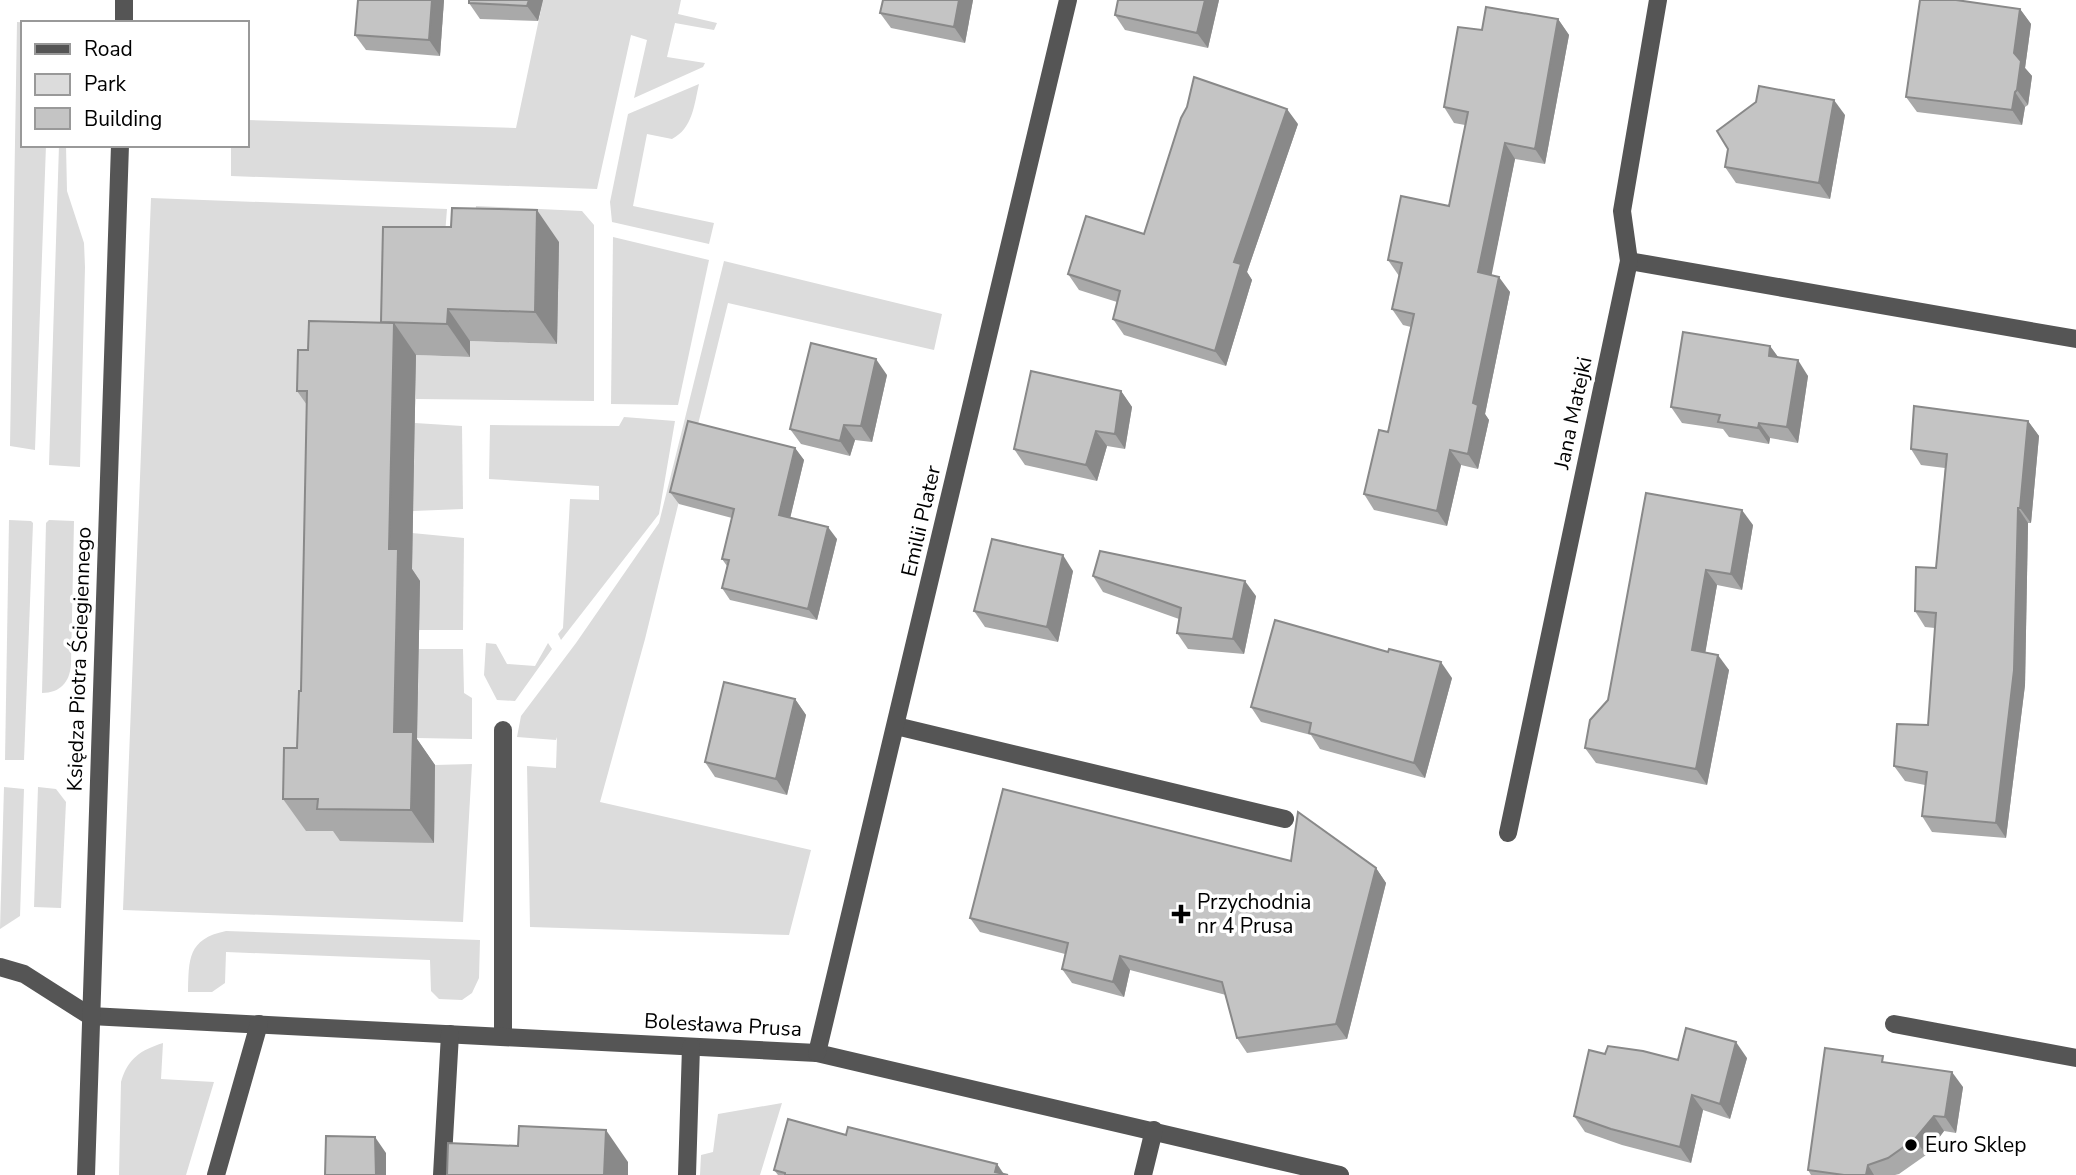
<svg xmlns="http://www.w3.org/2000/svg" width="2076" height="1175" font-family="'Nunito Sans',sans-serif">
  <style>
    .green { fill: #dcdcdc }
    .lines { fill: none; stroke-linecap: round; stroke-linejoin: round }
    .minor { stroke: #555; stroke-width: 18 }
    .wall { fill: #a9a9a9 }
    .shaded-wall { fill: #898989 }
    .building { fill: #c4c4c4; stroke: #898989; stroke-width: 2 }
    .poi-dot { fill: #000; stroke: #fff; stroke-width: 2.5 }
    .labels { text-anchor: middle; stroke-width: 7; stroke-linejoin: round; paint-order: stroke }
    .street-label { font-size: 21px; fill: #000; stroke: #fff }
    .poi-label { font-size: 21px; fill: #000; stroke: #fff; text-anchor: start }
  </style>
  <rect width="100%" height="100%" fill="#fff"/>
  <g class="green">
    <polygon points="543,0 681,0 678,14 717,23 714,30 675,23 667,57 705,63 703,67 634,98 647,40 631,35 597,189 231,176 231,145 247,145 247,120 516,128"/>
    <polygon points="17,22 34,23 23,23 23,145 46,145 35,450 10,446"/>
    <path d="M699,84C694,105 693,128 672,139L647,134L633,206L714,223L709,244L612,222L610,202L628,114Z"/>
    <polygon points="59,145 66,145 67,191 84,243 85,267 80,467 49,465"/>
    <polygon points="151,198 447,209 443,260 406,260 340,831 433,843 435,765 472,764 463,922 123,910"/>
    <polygon points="476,206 582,211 594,225 594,401 416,399 416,355 469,357 470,341 557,344 474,241"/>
    <polygon points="613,237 709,260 678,405 611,404"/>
    <polygon points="724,261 942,314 934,350 728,303 645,639 600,802 811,850 789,935 530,927 527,766 556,768 557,737 556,740 517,737 521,716 576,643 659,523"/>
    <polygon points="624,417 675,421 659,514 561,640 558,634 563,628 570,499 599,500 599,486 489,479 490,425 619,426"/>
    <polygon points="415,423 462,426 463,509 413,511"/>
    <polygon points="9,520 31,521 33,523 24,760 5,760"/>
    <path d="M49,520L74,521L71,664C70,682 60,693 42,693L46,523Z"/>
    <polygon points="412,533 464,538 463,630 419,630 411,581"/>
    <polygon points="486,643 496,644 507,664 535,666 548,643 552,649 515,701 497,700 484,675"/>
    <polygon points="419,649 463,649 464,693 472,698 472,739 417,738"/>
    <polygon points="4,787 24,789 20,916 0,929"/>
    <polygon points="38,787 56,789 66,802 61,908 34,907"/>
    <path d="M226,931L480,940L479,978L472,993L462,1000L439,999L431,991L430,960L226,952L225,983L212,992H188C189,960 187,939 226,931Z"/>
    <path d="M163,1043L161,1079L214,1082L186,1175H119L121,1082C128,1058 141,1050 163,1043Z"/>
    <polygon points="782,1103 760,1175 700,1175 701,1155 713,1152 718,1114"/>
  </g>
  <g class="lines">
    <g class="minor">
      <polyline points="124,23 124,0"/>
      <polyline points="1629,261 2076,339"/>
      <polyline points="896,726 1285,819"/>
      <polyline points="503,730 503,1037"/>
      <polyline points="1508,833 1629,261 1622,211 1658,0"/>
      <polyline points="0,967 24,974 90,1016 817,1053 1340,1175"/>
      <polyline points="1894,1024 2076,1058"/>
      <polyline points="817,1053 1068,0"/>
      <polyline points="86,1175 120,145"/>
      <polyline points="216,1175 259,1024"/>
      <polyline points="442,1175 450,1034"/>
      <polyline points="687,1175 691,1047"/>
      <polyline points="1143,1175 1154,1130"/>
    </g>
  </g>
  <g class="wall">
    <polygon points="358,0 444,0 440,56 366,50 355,35"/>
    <polygon points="543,0 538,21 480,19 469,3"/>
    <polygon points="883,0 973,0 965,43 891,28 880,13"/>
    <polygon points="1118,0 1219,0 1208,48 1125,30 1115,15"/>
    <polygon points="2020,9 2031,24 2025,68 2032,76 2028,105 2025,107 2022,125 1917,112 1906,97"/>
    <polygon points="1558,19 1569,35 1545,164 1515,159 1491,275 1510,292 1485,414 1489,420 1478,469 1461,465 1447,526 1374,510 1364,494 1388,432 1411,327 1403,325 1392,309 1399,276 1388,260 1449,206 1465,125 1454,123 1444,107 1482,30"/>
    <polygon points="1756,102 1845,115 1830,199 1736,183 1725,167"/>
    <polygon points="1298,124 1247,272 1252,280 1226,366 1124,335 1113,319 1117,302 1079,290 1068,274 1144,234"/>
    <polygon points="559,242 557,344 470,341 470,357 416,355 412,569 420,581 417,739 435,765 434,843 340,841 333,831 306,831 283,799 297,748 301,691 307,405 297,391 308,350 381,323"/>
    <polygon points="1770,346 1778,357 1808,376 1798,443 1770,438 1769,444 1729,437 1723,429 1682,423 1671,407"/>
    <polygon points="887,375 872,442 855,440 850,456 801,444 790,429"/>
    <polygon points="1121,391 1132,407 1125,449 1107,446 1097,481 1025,465 1014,449"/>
    <polygon points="2028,421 2039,436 2031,523 2028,523 2025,685 2006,838 1932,832 1922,816 1925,785 1905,781 1894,766 1928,725 1935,628 1925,627 1915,611 1936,568 1945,468 1921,465 1911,449"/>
    <polygon points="795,448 804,460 790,518 837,539 817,620 730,600 722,588 727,566 722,559 732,518 679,504 670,492"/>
    <polygon points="1646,493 1753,525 1742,590 1717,585 1705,653 1729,670 1707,785 1596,763 1585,748 1608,700"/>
    <polygon points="1073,571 1058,642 985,627 974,611"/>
    <polygon points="1093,576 1256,596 1244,654 1188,649 1177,633 1179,619 1103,592"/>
    <polygon points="1452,678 1425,778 1320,749 1311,735 1261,722 1251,707"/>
    <polygon points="795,699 806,715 787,795 715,777 705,762"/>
    <polygon points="1291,861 1376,868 1386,883 1347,1039 1247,1053 1237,1038 1226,995 1130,970 1124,997 1072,983 1062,969 1065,954 980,932 970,918"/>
    <polygon points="1605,1054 1678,1060 1747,1058 1730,1119 1703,1110 1691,1163 1622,1145 1585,1132 1574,1116"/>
    <polygon points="1888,1063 1963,1087 1956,1133 1944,1131 1926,1155 1899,1174 1895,1175 1811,1175 1808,1170"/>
    <polygon points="846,1135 997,1164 1004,1174 1008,1175 778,1175 774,1170"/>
  </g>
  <g class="shaded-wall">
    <polygon points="432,0 444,0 440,56 429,40"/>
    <polygon points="529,0 543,0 538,21 527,6"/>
    <polygon points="959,0 973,0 965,43 954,27"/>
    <polygon points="1205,0 1219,0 1208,48 1197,33"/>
    <polygon points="2020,9 2031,24 2025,68 2032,76 2028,105 2017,90 2014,53"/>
    <polygon points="1558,19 1569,35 1545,164 1535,149"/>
    <polygon points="2015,92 2025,107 2022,125 2012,110"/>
    <polygon points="1834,100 1845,115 1830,199 1819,183"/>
    <polygon points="1287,109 1298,124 1247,272 1252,280 1226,366 1215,351 1234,262"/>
    <polygon points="1505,143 1515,159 1489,288 1478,272"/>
    <polygon points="537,210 559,242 557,344 535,312"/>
    <polygon points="1499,277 1510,292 1485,414 1489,420 1478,469 1468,454 1473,403"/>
    <polygon points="448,309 470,341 470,357 447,324"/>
    <polygon points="394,323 416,355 412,569 420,581 417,739 435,765 434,843 411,810 394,732 389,549"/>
    <polygon points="1770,346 1781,361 1769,356"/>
    <polygon points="876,359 887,375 872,442 861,426"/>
    <polygon points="1798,360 1808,376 1798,443 1787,427"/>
    <polygon points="1121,391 1132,407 1125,449 1115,434"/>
    <polygon points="2028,421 2039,436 2031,523 2020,508"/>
    <polygon points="1759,423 1770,438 1769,444 1758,428"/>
    <polygon points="844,425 855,440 850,456 840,441"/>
    <polygon points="1096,431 1107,446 1097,481 1086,465"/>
    <polygon points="795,448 804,460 788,527 779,515"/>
    <polygon points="1450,450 1461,465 1447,526 1437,511"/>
    <polygon points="2018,508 2028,523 2025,685 2006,838 1996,823"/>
    <polygon points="1742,510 1753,525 1742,590 1731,574"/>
    <polygon points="828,527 837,539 817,620 808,609"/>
    <polygon points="1063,555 1073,571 1058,642 1047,627"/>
    <polygon points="1706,570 1717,585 1703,666 1692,650"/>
    <polygon points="1245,581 1256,596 1244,654 1233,639"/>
    <polygon points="1718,655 1729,670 1707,785 1696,769"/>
    <polygon points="1441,662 1452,678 1425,778 1414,763"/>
    <polygon points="795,699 806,715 787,795 776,779"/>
    <polygon points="1376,868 1386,883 1347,1039 1336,1024"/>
    <polygon points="1120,956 1130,970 1124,997 1113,982"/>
    <polygon points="1736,1042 1747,1058 1730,1119 1720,1104"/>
    <polygon points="1952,1072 1963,1087 1956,1133 1945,1117"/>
    <polygon points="1692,1095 1703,1110 1691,1163 1680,1147"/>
    <polygon points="1934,1116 1944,1131 1926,1155 1915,1139"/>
    <polygon points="606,1130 628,1162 628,1175 604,1175"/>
    <polygon points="375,1137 386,1153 386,1175 376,1175"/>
    <polygon points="997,1164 1004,1175 995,1172"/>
    <polygon points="1868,1165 1874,1175 1866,1175"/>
  </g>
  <g class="building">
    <polygon points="358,0 432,0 429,40 355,35"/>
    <polygon points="469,0 529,0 527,6 469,3"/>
    <polygon points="883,0 959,0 954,27 880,13"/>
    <polygon points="1118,0 1205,0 1197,33 1115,15"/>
    <polygon points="1920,0 1956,0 2020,9 2014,53 2021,61 2017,90 2015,92 2012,110 1906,97"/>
    <polygon points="1486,7 1558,19 1535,149 1505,143 1478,272 1499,277 1473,403 1478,405 1468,454 1450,450 1437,511 1364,494 1379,430 1388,432 1414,314 1392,309 1402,263 1388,260 1401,196 1449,206 1468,112 1444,107 1458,27 1482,30"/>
    <polygon points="1194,77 1287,109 1234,262 1241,264 1215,351 1113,319 1120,291 1068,274 1086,216 1144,234 1181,118 1187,107"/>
    <polygon points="1759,86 1834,100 1819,183 1725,167 1728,149 1717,131 1756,102"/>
    <polygon points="452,208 537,210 535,312 448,309 447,324 381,322 383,227 451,227"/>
    <polygon points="309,321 394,323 389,549 398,549 394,732 413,732 411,810 317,809 318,799 283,799 284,748 297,748 299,691 301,691 307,391 297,391 298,350 308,350"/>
    <polygon points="1683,332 1770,346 1769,356 1798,360 1787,427 1759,423 1758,428 1718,422 1720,415 1671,407"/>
    <polygon points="811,343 876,359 861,426 844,425 840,441 790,429"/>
    <polygon points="1031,371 1121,391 1115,434 1096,431 1086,465 1014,449"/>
    <polygon points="1914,406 2028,421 2020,508 2018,508 2014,670 1996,823 1922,816 1927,772 1894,766 1897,724 1928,725 1936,613 1915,611 1916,567 1936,568 1947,454 1911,449"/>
    <polygon points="688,421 795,448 779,515 828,527 808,609 722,588 729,560 722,559 734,509 670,492"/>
    <polygon points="1646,493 1742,510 1731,574 1706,570 1692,650 1718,655 1696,769 1585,748 1590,720 1608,700"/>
    <polygon points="992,539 1063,555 1047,627 974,611"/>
    <polygon points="1100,551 1245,581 1233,639 1177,633 1181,608 1093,576"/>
    <polygon points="1275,620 1388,652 1389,649 1441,662 1414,763 1309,733 1311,723 1251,707"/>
    <polygon points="724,682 795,699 776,779 705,762"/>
    <polygon points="1003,789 1291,861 1298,812 1376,868 1336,1024 1237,1038 1222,982 1120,956 1113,982 1062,969 1068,943 970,918"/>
    <polygon points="1686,1028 1736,1042 1720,1104 1692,1095 1680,1147 1611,1129 1574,1116 1589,1050 1605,1054 1608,1046 1643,1051 1678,1060"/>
    <polygon points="1825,1048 1883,1056 1882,1062 1952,1072 1945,1117 1934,1116 1915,1139 1888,1158 1868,1165 1866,1175 1844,1175 1808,1170"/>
    <polygon points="788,1119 846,1135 848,1127 997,1164 995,1172 1008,1175 785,1175 785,1173 774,1170"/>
    <polygon points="519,1126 606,1130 604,1175 447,1175 448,1143 518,1146"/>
    <polygon points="326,1136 375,1137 376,1175 325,1175"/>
  </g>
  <g class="poi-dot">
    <path d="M1177.5 903.5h7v7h7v7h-7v7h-7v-7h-7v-7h7z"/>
    <circle cx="1911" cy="1145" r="7"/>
  </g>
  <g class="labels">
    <g class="street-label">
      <text transform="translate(1573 413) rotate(-78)" y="7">Jana Matejki</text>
      <text transform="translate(921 521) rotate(-77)" y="7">Emilii Plater</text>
      <text transform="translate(79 659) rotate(-88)" y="7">Księdza Piotra Ściegiennego</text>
      <text transform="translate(723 1025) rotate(3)" y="7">Bolesława Prusa</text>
    </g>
    <g class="poi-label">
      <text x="1197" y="909">Przychodnia<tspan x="1197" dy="24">nr 4 Prusa</tspan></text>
      <text x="1925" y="1152">Euro Sklep</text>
    </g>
  </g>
  <rect x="21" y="21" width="228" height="126" fill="#ffffff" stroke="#999999" stroke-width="2"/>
  <rect x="35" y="44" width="35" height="10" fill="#555555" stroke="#999999" stroke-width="2"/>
  <text x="84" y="56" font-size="21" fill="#000000">Road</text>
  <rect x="35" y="74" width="35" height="21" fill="#dcdcdc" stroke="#999999" stroke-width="2"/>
  <text x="84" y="91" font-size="21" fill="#000000">Park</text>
  <rect x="35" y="108" width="35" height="21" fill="#c4c4c4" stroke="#999999" stroke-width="2"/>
  <text x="84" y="126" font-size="21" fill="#000000">Building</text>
</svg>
